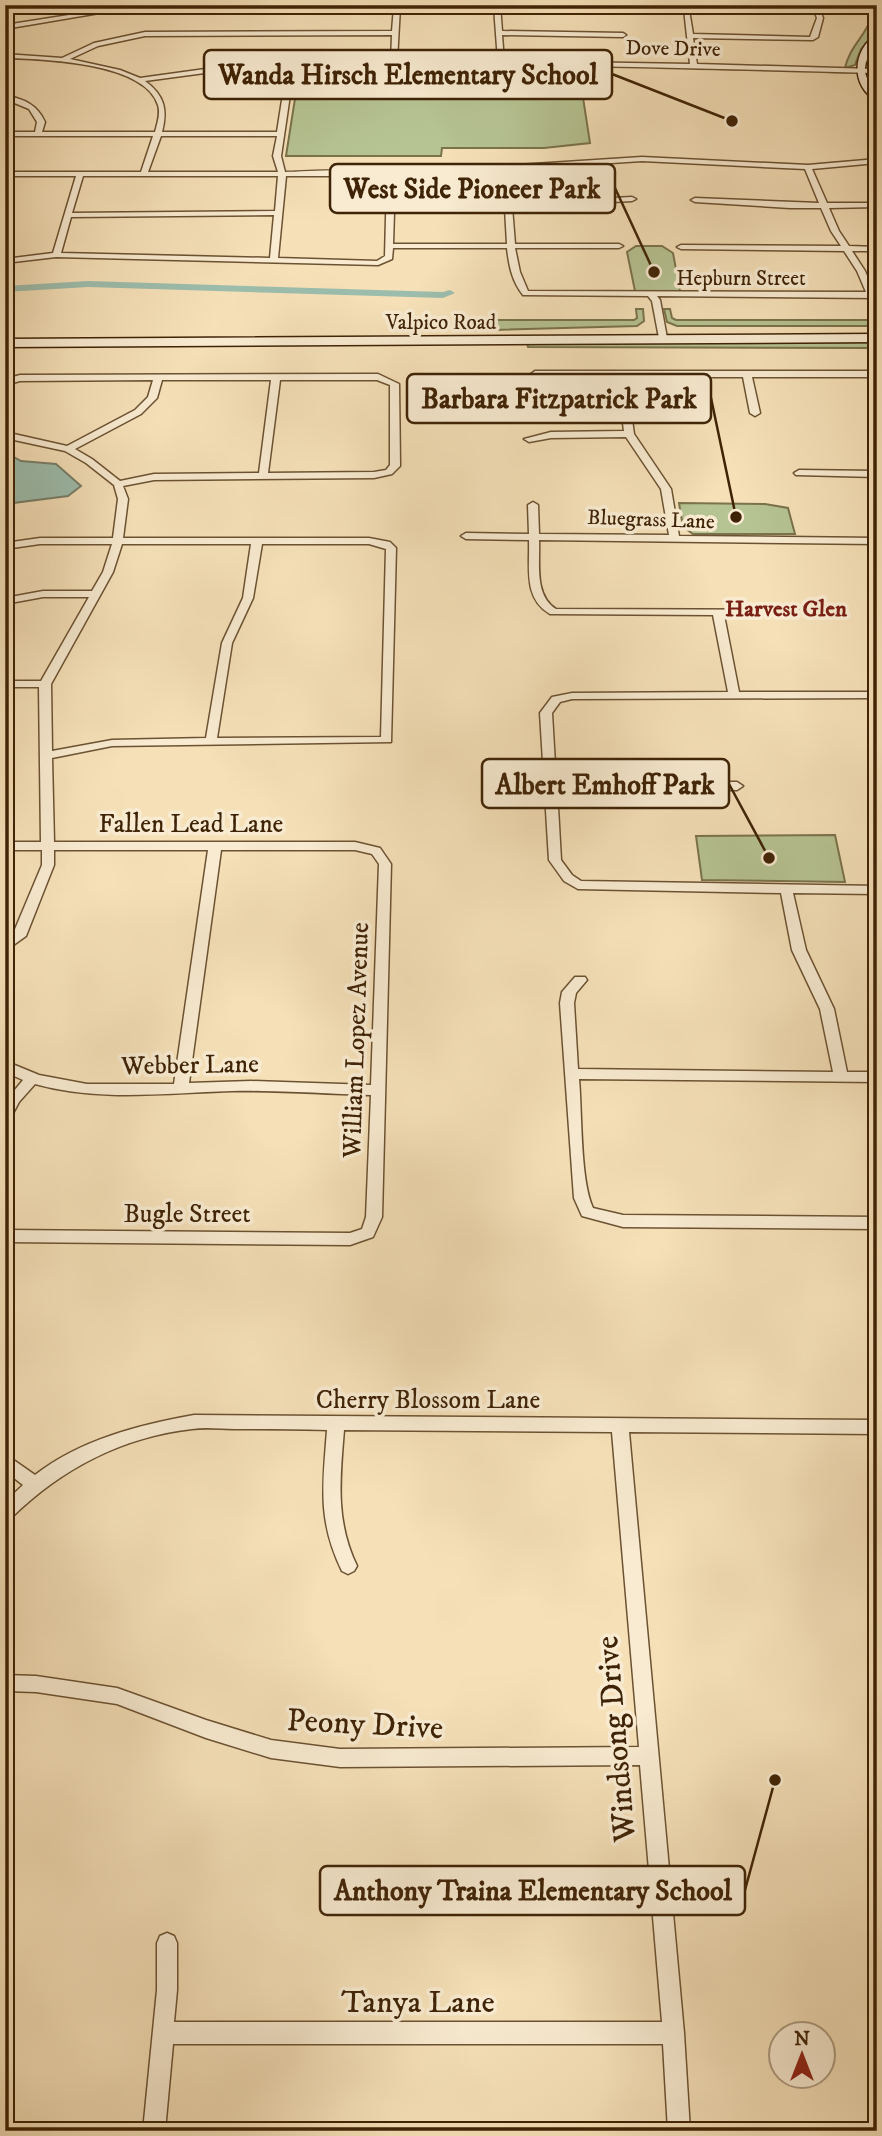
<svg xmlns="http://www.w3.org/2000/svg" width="882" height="2136" font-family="'IM FELL DW Pica',serif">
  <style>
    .green { fill: #b6c393; stroke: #7a734c; stroke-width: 2 }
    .water { fill: #9cbdad; stroke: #777f6a; stroke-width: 2 }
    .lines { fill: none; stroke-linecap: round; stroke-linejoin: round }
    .canal { fill: #9cbdad; fill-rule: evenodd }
    .street-casing { stroke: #6c5232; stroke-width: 3 }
    .secondary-casing { stroke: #3f2306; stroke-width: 3 }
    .street { fill: #f8ebd1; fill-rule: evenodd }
    .secondary { fill: #f8ebd1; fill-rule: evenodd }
    .labels { text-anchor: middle; stroke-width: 7; stroke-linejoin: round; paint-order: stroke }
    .far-street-label { font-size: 21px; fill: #3f2306; stroke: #f8ebd1 }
    .far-neighbourhood-label { font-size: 23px; font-weight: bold; fill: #7a1f14; stroke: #f8ebd1 }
    .street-label { font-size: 26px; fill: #3f2306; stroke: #f8ebd1 }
    .near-street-label { font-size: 32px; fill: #3f2306; stroke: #f8ebd1 }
    .leader { fill: none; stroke: #3f2306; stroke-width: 2.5 }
    .callout-dot { fill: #3f2306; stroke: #f8ebd1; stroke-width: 2.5 }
    .callout { fill: #f8ebd1; stroke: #3f2306; stroke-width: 2.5 }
    .callout-label { font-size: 28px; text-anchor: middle; font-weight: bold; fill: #3f2306 }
  </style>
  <rect width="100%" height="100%" fill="#f5e0b8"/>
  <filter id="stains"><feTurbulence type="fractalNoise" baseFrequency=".00286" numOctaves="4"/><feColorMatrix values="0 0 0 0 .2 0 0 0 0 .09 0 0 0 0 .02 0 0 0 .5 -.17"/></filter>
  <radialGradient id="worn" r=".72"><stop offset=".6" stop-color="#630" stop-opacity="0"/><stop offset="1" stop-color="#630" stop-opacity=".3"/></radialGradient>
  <g class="green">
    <path d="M866,5H874L877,8V31L861,49L855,65L845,68C849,47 866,36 872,16Z"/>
    <polygon points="578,65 590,143 544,148 442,148 441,156 286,156 299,73 302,70 367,66"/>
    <polygon points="636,246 662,246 673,253 680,291 635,291 627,252"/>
    <polygon points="636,309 643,309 644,321 637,326 457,331 467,320 634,320 637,318"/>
    <polygon points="664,309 670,309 672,318 676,320 877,320 877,326 677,326 667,322"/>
    <polygon points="877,342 876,348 528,347 527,343"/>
    <polygon points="679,503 765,504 788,508 795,534 693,534 683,527"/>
    <polygon points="835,835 845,882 702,880 696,836"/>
  </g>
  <polygon class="water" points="5,452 21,461 56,464 81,486 68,496 5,504"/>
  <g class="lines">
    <polygon class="canal" points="88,281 443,292 450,290 455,293 443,298 88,287 5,292 5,286"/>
    <defs>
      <g id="street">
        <path d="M500,5L502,31L623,33L626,35L623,37L502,35L504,61L690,64L684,9L689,10L693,34L810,37L817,18L815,13L774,10L777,8L813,9L812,5H818L823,18L818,37L813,40L693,38L697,64L873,69L876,71L873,73C680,68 487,61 294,68L281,156L285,172C307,172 381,165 395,180L393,244H507L503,173L518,165L642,157L808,165L877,159V163L812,169L827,203H877V207L829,208L839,231L849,246L877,247V251H852L865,271L874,292H877V298L657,296L660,300L667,338L663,341L659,338L652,301L648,296L523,295C512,281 509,266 507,248H393L392,259L378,265L56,257L5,263V259L53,253L76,176H5V172H141L153,136H5V132H35L37,122L29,109L5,99V95C23,99 37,104 45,122L42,132H155C157,124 161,114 158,105C145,62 42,59 5,58V54L62,58L94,43L145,32L392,31L394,7L153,8L117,10L5,29V25L133,5ZM400,7H494L498,61H397ZM392,35L391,61L227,66L140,78L120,70L70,59L98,46L145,36ZM287,68L277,132H162C168,109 164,95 145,81L227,70ZM161,136H277L273,156L278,172H148ZM642,161L805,169L819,203L695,198L691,200L695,202L790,208H821L831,231L841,246L681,245L677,247L681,249L844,251L857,271L866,292L528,291L520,272L515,248H619L623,246L619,244H515L512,207L632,201L636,199L632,197L512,203L511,174L520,169ZM83,176H278L275,211L72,213ZM286,176H374L387,180L385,256L377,261L278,258ZM274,215L270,258L61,253L71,217Z"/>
        <polygon points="585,5 591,5 595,11 590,12"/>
        <path d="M535,371H877V377H752L760,413L755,416L750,413L743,377H626L634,434L671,489L679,536L877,538V544L539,540C540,564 534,595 556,609L801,610L802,612L797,615H724L739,692H877V698L572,699L560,702L552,713L556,781L737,782L743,786L737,790L557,789L561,860L572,875L581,881L877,886V894L793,893L806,950L834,1009L847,1072H877V1082L579,1079C582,1112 580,1180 593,1208L623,1215L877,1217V1229L623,1227L582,1216L574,1198L560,1003L562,992L575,977H585L587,980L576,993L574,1003L578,1069L833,1072L820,1009L792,950L781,893L578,889L564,881L549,860L540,713L552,697L572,693L728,692L713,615L550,614C523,598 530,568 529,540L466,539L461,536L466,533L529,534L528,505L533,502L538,505L539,534L669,535L661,489L626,437L551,438L529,442L524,439L551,432L624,431L617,377L532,376L531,374Z"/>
        <path d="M378,374L399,384L400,466L392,474L374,478L154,480L123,486L128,499L123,538H369L390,542L396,548L391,742L112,746L52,758L54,842H355L380,848L391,864L382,1217L373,1237L350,1245L5,1242V1230L350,1233L362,1229L366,1217L371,1095C324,1094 278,1090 232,1091C165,1093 100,1102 35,1084L19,1102L10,1119L5,1120V1102L23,1080L5,1072V1061L39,1075L87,1084H174L208,850H54V865L26,936L5,951V940L13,934L42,865V850H5V842H41L39,687H5V681H41L89,597H43L5,604V598L43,591H92L103,572L112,544H40L5,549V543L40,538H113L118,499L114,485L86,463L65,451L5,438V432L67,446L135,410L148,397L153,380L20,381L5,385V379L20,375ZM162,380H271L259,473L154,474L120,481L92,459L75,449L141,414L157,398ZM280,380H377L390,385V465L386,470L374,472L268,473ZM122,544H251L243,598L222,643L206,738L112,740L52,751L51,684L113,572ZM262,544H369L386,549L381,737L217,738L232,643L253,598ZM221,850H355L372,854L379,864L371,1085L251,1081L189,1083Z"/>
        <polygon points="799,470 877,471 877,477 796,475 794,473"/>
        <path d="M194,1415L877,1420V1434L629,1432L684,2033L690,2131H668L663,2044H173L165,2131H143L157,1990V1943L160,1936L167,1933L174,1936L177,1943V1990L174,2022H662L640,1765L340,1767L271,1758L206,1738L117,1704L36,1692L5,1691V1675L36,1676L117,1688L206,1720L271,1740L340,1749L639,1747L612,1432L344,1430C340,1478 335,1521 357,1566L354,1571L348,1574L342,1571C317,1520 323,1484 327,1430C296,1429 266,1429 235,1429C221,1429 206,1427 192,1429C122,1437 61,1469 11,1518L5,1520V1502L23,1485L5,1471V1454L35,1475C80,1440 138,1425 194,1415Z"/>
      </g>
      <g id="secondary">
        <path d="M877,34C877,47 866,55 865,68C864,81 877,88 877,101C850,86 852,50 877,34Z"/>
        <polygon points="877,334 877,342 5,347 5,339"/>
      </g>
    </defs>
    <use href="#street" class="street-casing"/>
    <use href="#secondary" class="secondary-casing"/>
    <use href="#street" class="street"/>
    <use href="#secondary" class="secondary"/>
  </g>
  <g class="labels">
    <g class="far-street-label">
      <text transform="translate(673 48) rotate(1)" y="7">Dove Drive</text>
      <text x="741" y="285">Hepburn Street</text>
      <text x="441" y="329">Valpico Road</text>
      <text transform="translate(651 519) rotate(2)" y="7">Bluegrass Lane</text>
    </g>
    <g class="far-neighbourhood-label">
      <text x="786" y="616">Harvest Glen</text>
    </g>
    <g class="street-label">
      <text x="191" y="832">Fallen Lead Lane</text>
      <text transform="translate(355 1040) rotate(-88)" y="9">William Lopez Avenue</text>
      <text transform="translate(190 1064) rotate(-1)" y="9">Webber Lane</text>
      <text x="187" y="1222">Bugle Street</text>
      <text x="428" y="1408">Cherry Blossom Lane</text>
    </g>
    <g class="near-street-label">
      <text transform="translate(365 1723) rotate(3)" y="11">Peony Drive</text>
      <text transform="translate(615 1739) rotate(-95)" y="11">Windsong Drive</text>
      <text x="418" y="2012">Tanya Lane</text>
    </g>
  </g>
  <path class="leader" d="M732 121L612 74M654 272L615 188M736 517L711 398M769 858L729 784M775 1780L745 1890"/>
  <g class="callout-dot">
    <circle cx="732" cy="121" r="7"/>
    <circle cx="654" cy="272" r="7"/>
    <circle cx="736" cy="517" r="7"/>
    <circle cx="769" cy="858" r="7"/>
    <circle cx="775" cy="1780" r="7"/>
  </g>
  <g class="callout">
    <rect x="204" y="50" width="408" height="49" rx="7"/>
    <rect x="330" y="164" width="285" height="49" rx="7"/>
    <rect x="407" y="374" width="304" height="49" rx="7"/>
    <rect x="482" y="759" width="247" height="49" rx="7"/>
    <rect x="320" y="1866" width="425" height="49" rx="7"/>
  </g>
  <g class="callout-label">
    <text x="408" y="84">Wanda Hirsch Elementary School</text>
    <text x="472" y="198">West Side Pioneer Park</text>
    <text x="559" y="408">Barbara Fitzpatrick Park</text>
    <text x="605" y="794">Albert Emhoff Park</text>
    <text x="533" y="1900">Anthony Traina Elementary School</text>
  </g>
  <rect width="882" height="2136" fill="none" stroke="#f5e0b8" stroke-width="28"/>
  <rect x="7" y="7" width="868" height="2122" fill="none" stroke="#3f2306" stroke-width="3.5"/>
  <rect x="14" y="14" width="854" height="2108" fill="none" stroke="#3f2306" stroke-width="2"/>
  <g transform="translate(802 2055)"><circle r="33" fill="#f8ebd1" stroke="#ae9b80" stroke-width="2"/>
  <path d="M0-5L12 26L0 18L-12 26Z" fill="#8f2418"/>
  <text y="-10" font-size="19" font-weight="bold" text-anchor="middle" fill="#3f2306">N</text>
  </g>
  <rect width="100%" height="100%" filter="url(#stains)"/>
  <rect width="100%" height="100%" fill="url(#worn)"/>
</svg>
